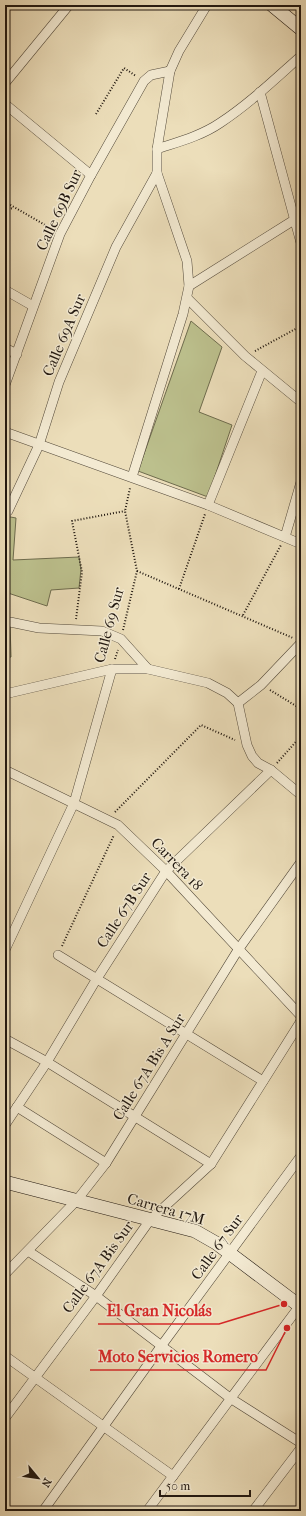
<svg xmlns="http://www.w3.org/2000/svg" width="306" height="1516" font-family="'IM FELL French Canon',serif">
  <style>
    .green { fill: #bcc08d; stroke: #6e6c4e }
    .lines { fill: none; stroke-linecap: round; stroke-linejoin: round }
    .street-casing { stroke: #53493a; stroke-width: 10 }
    .secondary-casing { stroke: #201710; stroke-width: 14 }
    .path { stroke: #201710; stroke-width: 2; stroke-dasharray: 1 2; stroke-linecap: butt }
    .street { stroke: #f3ead2; stroke-width: 9 }
    .secondary { stroke: #f3ead2; stroke-width: 13 }
    .labels { text-anchor: middle; stroke-width: 3; stroke-linejoin: round; paint-order: stroke }
    .street-label { font-size: 15px; fill: #201710; stroke: #f3ead2 }
    .leader { fill: none; stroke: #d62828; stroke-width: 1.5 }
    .callout-dot { fill: #d62828; stroke: #f3ead2; stroke-width: 1.5 }
    .callout-label { font-size: 16px; text-anchor: middle; font-weight: bold; fill: #d62828; stroke: #f3ead2; stroke-width: 3; stroke-linejoin: round; paint-order: stroke }
  </style>
  <rect width="100%" height="100%" fill="#ecdeba"/>
  <filter id="stains"><feTurbulence type="fractalNoise" baseFrequency=".005" numOctaves="4"/><feColorMatrix values="0 0 0 0 .2 0 0 0 0 .09 0 0 0 0 .02 0 0 0 .5 -.17"/></filter>
  <radialGradient id="worn" r=".72"><stop offset=".6" stop-color="#630" stop-opacity="0"/><stop offset="1" stop-color="#630" stop-opacity=".3"/></radialGradient>
  <g class="green">
    <polygon points="191,321 222,347 199,412 232,425 208,497 138,471"/>
    <polygon points="5,516 16,518 13,560 79,557 81,569 79,588 51,590 47,606 5,592"/>
    <polygon points="5,620 10,622 11,657 5,658"/>
  </g>
  <g class="lines">
    <defs>
      <g id="street">
        <polyline points="5,83 69,5"/>
        <polyline points="260,92 301,243"/>
        <polyline points="5,104 91,175"/>
        <path d="M157,149C178,142 201,136 220,123C249,104 275,79 301,56"/>
        <polyline points="189,286 294,220"/>
        <polyline points="5,290 33,306"/>
        <polyline points="187,298 245,356 301,402"/>
        <polyline points="5,348 17,354"/>
        <polyline points="5,385 60,234 91,175 144,81 151,75 170,71"/>
        <polyline points="5,432 208,505 301,544"/>
        <polyline points="132,477 183,314 189,286 187,261 157,173 157,149 170,71 179,51 207,5"/>
        <polyline points="208,505 262,371"/>
        <polyline points="8,511 39,445 59,382 116,247 157,173"/>
        <polyline points="285,537 301,482"/>
        <polyline points="10,622 39,628 102,631 121,639 148,669"/>
        <polyline points="5,694 112,669 148,669 208,683 227,693 238,703 247,745 252,756 258,763 271,770 301,795"/>
        <polyline points="238,703 261,685 301,643"/>
        <polyline points="5,770 118,825 166,871 301,1016"/>
        <polyline points="5,950 74,803 112,669"/>
        <polyline points="58,955 263,1081"/>
        <polyline points="5,1039 47,1062 211,1164"/>
        <polyline points="17,1107 106,1163"/>
        <polyline points="5,1125 47,1062 96,980 166,871 271,770"/>
        <polyline points="28,1251 96,1296 230,1398 301,1443"/>
        <polyline points="5,1274 77,1200 106,1163 238,950 301,862"/>
        <polyline points="5,1356 173,1476"/>
        <polyline points="5,1418 96,1296 150,1220 211,1164 301,1021"/>
        <polyline points="43,1511 162,1345 301,1156"/>
        <polyline points="147,1511 301,1304"/>
        <polyline points="253,1511 301,1448"/>
      </g>
      <g id="secondary">
        <polyline points="272,5 301,29"/>
        <polyline points="5,1182 195,1231 216,1243 301,1307"/>
      </g>
    </defs>
    <use href="#street" class="street-casing"/>
    <use href="#secondary" class="secondary-casing"/>
    <g class="path">
      <polyline points="96,114 124,68 136,76"/>
      <polyline points="5,202 52,229"/>
      <polyline points="5,210 13,208"/>
      <polyline points="255,351 301,326"/>
      <polyline points="137,571 293,638"/>
      <polyline points="179,589 205,514"/>
      <polyline points="243,615 281,545"/>
      <polyline points="76,619 82,572 72,521 125,511"/>
      <polyline points="123,630 137,571 125,511 130,488"/>
      <polyline points="115,659 118,650"/>
      <polyline points="270,690 301,709"/>
      <polyline points="277,763 301,736"/>
      <polyline points="115,812 201,725 235,740"/>
      <polyline points="62,946 114,835"/>
    </g>
    <use href="#street" class="street"/>
    <use href="#secondary" class="secondary"/>
  </g>
  <g class="labels">
    <g class="street-label">
      <text transform="translate(59 210) rotate(-65)" y="5">Calle 69B Sur</text>
      <text transform="translate(64 335) rotate(-67)" y="5">Calle 69A Sur</text>
      <text transform="translate(109 625) rotate(-75)" y="5">Calle 69 Sur</text>
      <text transform="translate(177 864) rotate(46)" y="5">Carrera 18</text>
      <text transform="translate(124 910) rotate(-57)" y="5">Calle 67B Sur</text>
      <text transform="translate(149 1067) rotate(-58)" y="5">Calle 67A Bis A Sur</text>
      <text transform="translate(166 1209) rotate(16)" y="5">Carrera 17M</text>
      <text transform="translate(217 1247) rotate(-54)" y="5">Calle 67 Sur</text>
      <text transform="translate(98 1267) rotate(-54)" y="5">Calle 67A Bis Sur</text>
    </g>
  </g>
  <path class="leader" d="M284 1304L219 1324H98M287 1328L266 1370H90"/>
  <g class="callout-dot">
    <circle cx="284" cy="1304" r="4"/>
    <circle cx="287" cy="1328" r="4"/>
  </g>
  <g class="callout-label">
    <text x="159" y="1316">El Gran Nicolás</text>
    <text x="178" y="1362">Moto Servicios Romero</text>
  </g>
  <rect width="306" height="1516" fill="none" stroke="#ecdeba" stroke-width="20"/>
  <rect x="6" y="6" width="294" height="1504" fill="none" stroke="#201710" stroke-width="2"/>
  <rect x="10" y="10" width="286" height="1496" fill="none" stroke="#201710"/>
  <g transform="translate(38 1478) rotate(119)" stroke="#f3ead2" stroke-width="3" paint-order="stroke">
  <path d="M0-3L7 15L0 10L-7 15Z" fill="#201710"/>
  <text y="-6" font-size="11" font-weight="bold" text-anchor="middle" fill="#201710">N</text>
  </g>
  <path d="M160 1490v6h90v-6" fill="none" stroke="#201710" stroke-width="2"/>
  <text x="166" y="1490" font-size="12" fill="#201710" stroke="#f3ead2" stroke-width="3" paint-order="stroke">50 m</text>
  <rect width="100%" height="100%" filter="url(#stains)"/>
  <rect width="100%" height="100%" fill="url(#worn)"/>
</svg>
